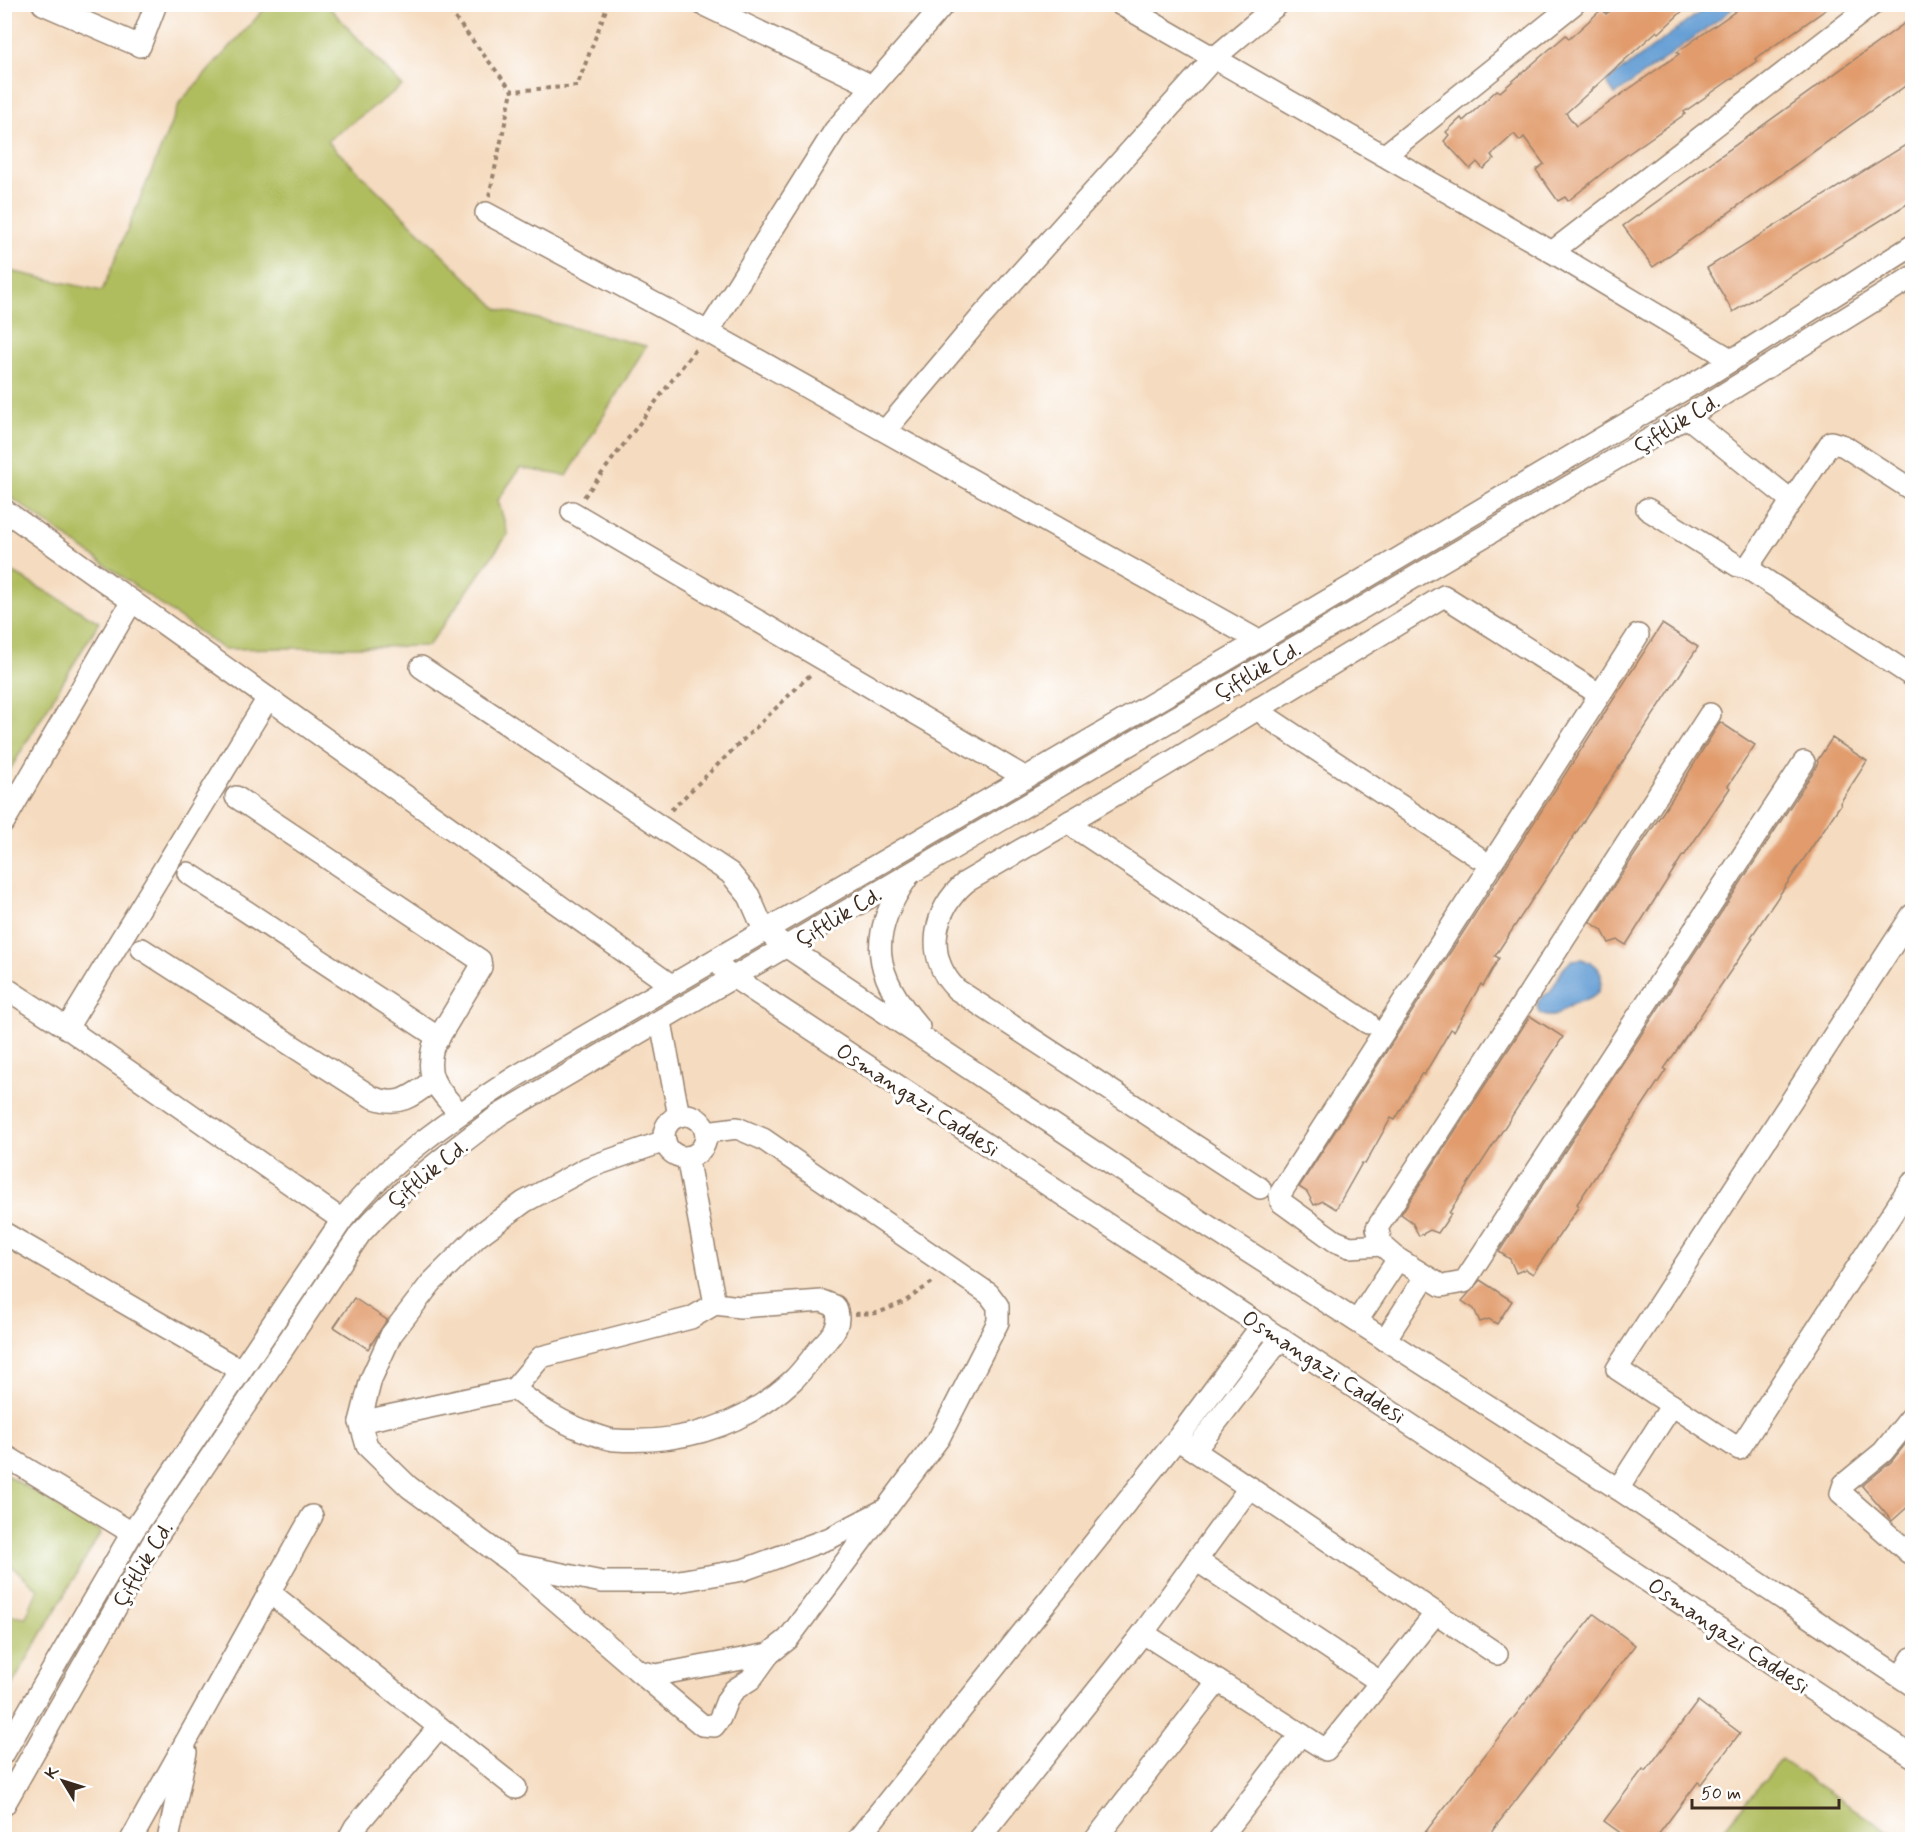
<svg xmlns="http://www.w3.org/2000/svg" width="1917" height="1844" font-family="Mynerve,sans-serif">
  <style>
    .green { fill: #b0bd5f; stroke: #76743e; stroke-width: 1.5 }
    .water { fill: #659ed4; stroke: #506479; stroke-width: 1.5 }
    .building { fill: #e19b6c }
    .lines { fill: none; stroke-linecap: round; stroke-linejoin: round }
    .minor-casing { stroke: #98826e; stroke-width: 24 }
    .path { stroke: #98826e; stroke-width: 4; stroke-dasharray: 4.5 4.5; stroke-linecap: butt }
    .minor { stroke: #fff; stroke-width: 21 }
    .labels { text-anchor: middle; stroke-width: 6; stroke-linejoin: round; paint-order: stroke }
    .street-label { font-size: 22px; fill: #3b2a1e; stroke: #fff }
  </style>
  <rect width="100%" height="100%" fill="#fff"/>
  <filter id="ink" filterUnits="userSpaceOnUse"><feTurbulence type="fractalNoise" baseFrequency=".0167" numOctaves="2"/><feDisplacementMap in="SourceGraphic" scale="12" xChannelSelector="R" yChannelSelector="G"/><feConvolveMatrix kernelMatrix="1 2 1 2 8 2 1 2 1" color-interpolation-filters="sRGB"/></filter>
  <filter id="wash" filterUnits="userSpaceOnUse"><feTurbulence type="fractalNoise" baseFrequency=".008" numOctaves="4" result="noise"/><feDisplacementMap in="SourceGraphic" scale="24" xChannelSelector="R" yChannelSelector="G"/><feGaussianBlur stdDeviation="1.35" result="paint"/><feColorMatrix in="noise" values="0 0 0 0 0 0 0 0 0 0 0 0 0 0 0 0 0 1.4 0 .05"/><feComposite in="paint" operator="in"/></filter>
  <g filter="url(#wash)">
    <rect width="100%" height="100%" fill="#f5dbbf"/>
    <g class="green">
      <polygon points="269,4 327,5 402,86 327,141 498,309 646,346 567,476 520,468 498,500 508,534 428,646 223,649 5,493 5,270 102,291 180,102"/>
      <polygon points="5,568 99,622 5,778"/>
      <polygon points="5,1474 101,1532 5,1697 5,1614 26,1617 38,1589 5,1560"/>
      <polygon points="1781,1760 1899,1839 1715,1839"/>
    </g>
    <g class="water">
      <polygon points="1711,4 1729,5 1733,9 1615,95 1606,82"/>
      <path d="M1582,959C1586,961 1592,963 1595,965C1605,973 1603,992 1591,998C1586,1001 1579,1001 1573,1004C1560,1010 1557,1021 1541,1014L1537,1006L1539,999L1550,992L1563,969L1572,960Z"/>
    </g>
    <g id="blocks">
      <g class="building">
        <polygon points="1620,4 1690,4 1659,33 1657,31 1566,113 1576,126 1679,54 1677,52 1746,4 1834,4 1755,59 1757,61 1684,112 1685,114 1615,163 1568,201 1565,197 1558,201 1536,170 1544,164 1524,137 1520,141 1514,134 1491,155 1494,159 1483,169 1477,162 1470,169 1444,141 1449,135 1446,132 1461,118 1463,121 1497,90 1500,92 1566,35 1569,39 1602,9 1606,14"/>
        <polygon points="1912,18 1912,81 1653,267 1623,226"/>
        <polygon points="1912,141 1912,201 1733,312 1707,268"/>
        <polygon points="1662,624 1698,647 1495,956 1499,958 1483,986 1481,984 1454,1031 1451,1029 1424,1075 1422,1073 1395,1120 1391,1118 1365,1164 1362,1163 1336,1209 1323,1201 1314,1205 1307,1192 1299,1187"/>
        <polygon points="1720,722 1755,745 1728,786 1730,788 1684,856 1683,855 1626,945 1618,940 1609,943 1602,930 1590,922 1679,788"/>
        <polygon points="1832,738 1867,761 1840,803 1841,804 1751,937 1753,938 1664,1069 1666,1070 1577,1204 1579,1206 1533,1274 1525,1269 1516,1273 1510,1259 1499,1252 1815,769 1818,762 1817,761"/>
        <polygon points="1530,1016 1563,1037 1449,1213 1451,1214 1438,1233 1430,1230 1419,1236 1412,1222 1401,1214"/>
        <polygon points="1480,1280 1512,1301 1497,1324 1489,1319 1480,1322 1474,1309 1462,1301"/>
        <polygon points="354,1298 387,1320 368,1349 334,1327"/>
        <polygon points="1912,1436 1912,1503 1892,1521 1862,1486 1891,1462"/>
        <polygon points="1594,1614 1635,1645 1596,1696 1486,1839 1420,1839"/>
        <polygon points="1698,1701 1740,1733 1701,1784 1698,1782 1655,1839 1629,1839 1604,1821 1643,1769 1646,1771"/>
      </g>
    </g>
  </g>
  <g filter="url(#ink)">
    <use href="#blocks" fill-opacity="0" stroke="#98826e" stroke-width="1.5"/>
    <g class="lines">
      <defs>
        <g id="minor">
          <polyline points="43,4 140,46 156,4"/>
          <polyline points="702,4 872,86"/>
          <polyline points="1120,4 1552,252 1732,360"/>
          <polyline points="1385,155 1574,4"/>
          <polyline points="486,213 708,332 1259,641"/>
          <polyline points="1552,252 1873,4"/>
          <polyline points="708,332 835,130 944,4"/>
          <polyline points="1687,417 1792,501"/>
          <polyline points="885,431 982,316 1213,59 1278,4"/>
          <polyline points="1647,509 1738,566 1747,568 1912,676"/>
          <polyline points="4,510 671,985"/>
          <polyline points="572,512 1026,778"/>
          <polyline points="1747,568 1831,442 1844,446 1912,490"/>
          <polyline points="421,667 730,873 749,896 764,930 787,947 1144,1185 1618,1489 1912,1685"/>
          <polyline points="1259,708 1267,717 1478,857"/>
          <polyline points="1710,714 1377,1228 1382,1245 1398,1259 1442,1286 1464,1282 1804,762"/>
          <path d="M236,797L480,960L481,967L433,1047C424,1080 440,1090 459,1113"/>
          <polyline points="1070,821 1077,829 1368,1023"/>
          <polyline points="4,822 132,601"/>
          <polyline points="188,873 439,1038"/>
          <path d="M907,878C867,936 873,975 919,1027"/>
          <polyline points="1912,915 1617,1369 1739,1449 1912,1183"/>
          <path d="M142,949L372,1097C398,1108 413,1096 432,1081"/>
          <polyline points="724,971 1912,1756"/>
          <polyline points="4,987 67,1028 342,1220"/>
          <polyline points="661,1022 679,1116"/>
          <polyline points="67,1028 268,698"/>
          <circle cx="685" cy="1136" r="21"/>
          <polyline points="665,1141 587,1168 524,1202 478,1236 431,1283 391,1335 371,1379 360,1422 367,1446 409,1487 513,1564 602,1582 673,1582 743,1570 830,1538 886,1509 939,1438 998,1322 998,1306 989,1294 763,1139 737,1128 706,1132"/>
          <polyline points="687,1157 715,1304"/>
          <path d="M1260,1188L956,989C924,956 933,910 966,882L1161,768L1444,596L1591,689"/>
          <polyline points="4,1233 240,1370"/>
          <polyline points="1382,1245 1350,1247 1335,1241 1281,1202 1280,1194 1638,635"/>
          <polyline points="1357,1321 1398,1259"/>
          <polyline points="1385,1340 1425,1277"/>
          <path d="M360,1422L514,1389L541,1357L691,1318L715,1304L740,1307L822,1301L835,1306C844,1325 831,1336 819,1349C810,1360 802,1372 792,1381C742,1427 682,1444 615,1440C608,1440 600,1436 593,1434C563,1424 539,1408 514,1389"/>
          <polyline points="1177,1439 1262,1325"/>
          <polyline points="1195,1450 1281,1338"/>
          <polyline points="4,1455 132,1533"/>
          <polyline points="1618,1489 1672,1405"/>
          <polyline points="1909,1553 1841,1493 1844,1484 1883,1452 1912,1416"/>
          <polyline points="1196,1560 1380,1682"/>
          <polyline points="516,1566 638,1671 656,1675 769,1654 788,1639 882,1513"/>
          <polyline points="269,1592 516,1788"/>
          <polyline points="1143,1633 1326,1750 1436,1613"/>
          <polyline points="638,1671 702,1725 714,1726 720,1718 727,1700 734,1690 751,1679 769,1654"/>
          <polyline points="1901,1677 1912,1658"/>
          <path d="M4,1753L132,1533L342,1220C389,1160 452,1118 515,1077L1259,641L1710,374L1912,246"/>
          <path d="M4,1805L152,1544L360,1234C401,1188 450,1152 499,1115L1687,417L1912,277"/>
          <polyline points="131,1840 312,1516"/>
          <polyline points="168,1840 186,1752"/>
          <polyline points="348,1840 355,1827 439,1727"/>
          <polyline points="857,1840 1177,1439 1497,1654"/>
          <polyline points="978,1840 1143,1633 1250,1487"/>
          <polyline points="1095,1840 1218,1681"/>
          <polyline points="1219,1840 1301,1734"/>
        </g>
      </defs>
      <use href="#minor" class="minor-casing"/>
      <g class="path">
        <polyline points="444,4 512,91 577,86 608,4"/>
        <polyline points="489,196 512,91"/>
        <polyline points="584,497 697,347"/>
        <polyline points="671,810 812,673"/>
        <polyline points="855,1314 878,1313 904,1302 934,1281"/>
      </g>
      <use href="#minor" class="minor"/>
    </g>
  </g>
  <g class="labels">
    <g class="street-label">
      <text transform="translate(1676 423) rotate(-31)" y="8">Çiftlik Cd.</text>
      <text transform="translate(1257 670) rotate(-30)" y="8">Çiftlik Cd.</text>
      <text transform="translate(838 916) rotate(-31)" y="8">Çiftlik Cd.</text>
      <text transform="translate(918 1099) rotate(33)" y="8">Osmangazi Caddesi</text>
      <text transform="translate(427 1173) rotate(-39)" y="8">Çiftlik Cd.</text>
      <text transform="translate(1324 1366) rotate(33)" y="8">Osmangazi Caddesi</text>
      <text transform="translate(142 1564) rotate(-59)" y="8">Çiftlik Cd.</text>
      <text transform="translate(1729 1635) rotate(34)" y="8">Osmangazi Caddesi</text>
    </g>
  </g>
  <rect width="1917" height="1844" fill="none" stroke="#fff" stroke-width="24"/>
  <g transform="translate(63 1781) rotate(308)" stroke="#ffffff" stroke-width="4.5" paint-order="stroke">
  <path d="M0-4.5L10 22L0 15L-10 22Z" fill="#3b2a1e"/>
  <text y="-9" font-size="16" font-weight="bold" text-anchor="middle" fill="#3b2a1e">K</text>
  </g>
  <path d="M1692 1799v9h147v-9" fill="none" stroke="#3b2a1e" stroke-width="3"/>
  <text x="1701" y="1799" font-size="18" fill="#3b2a1e" stroke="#ffffff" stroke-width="4.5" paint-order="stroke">50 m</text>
</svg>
